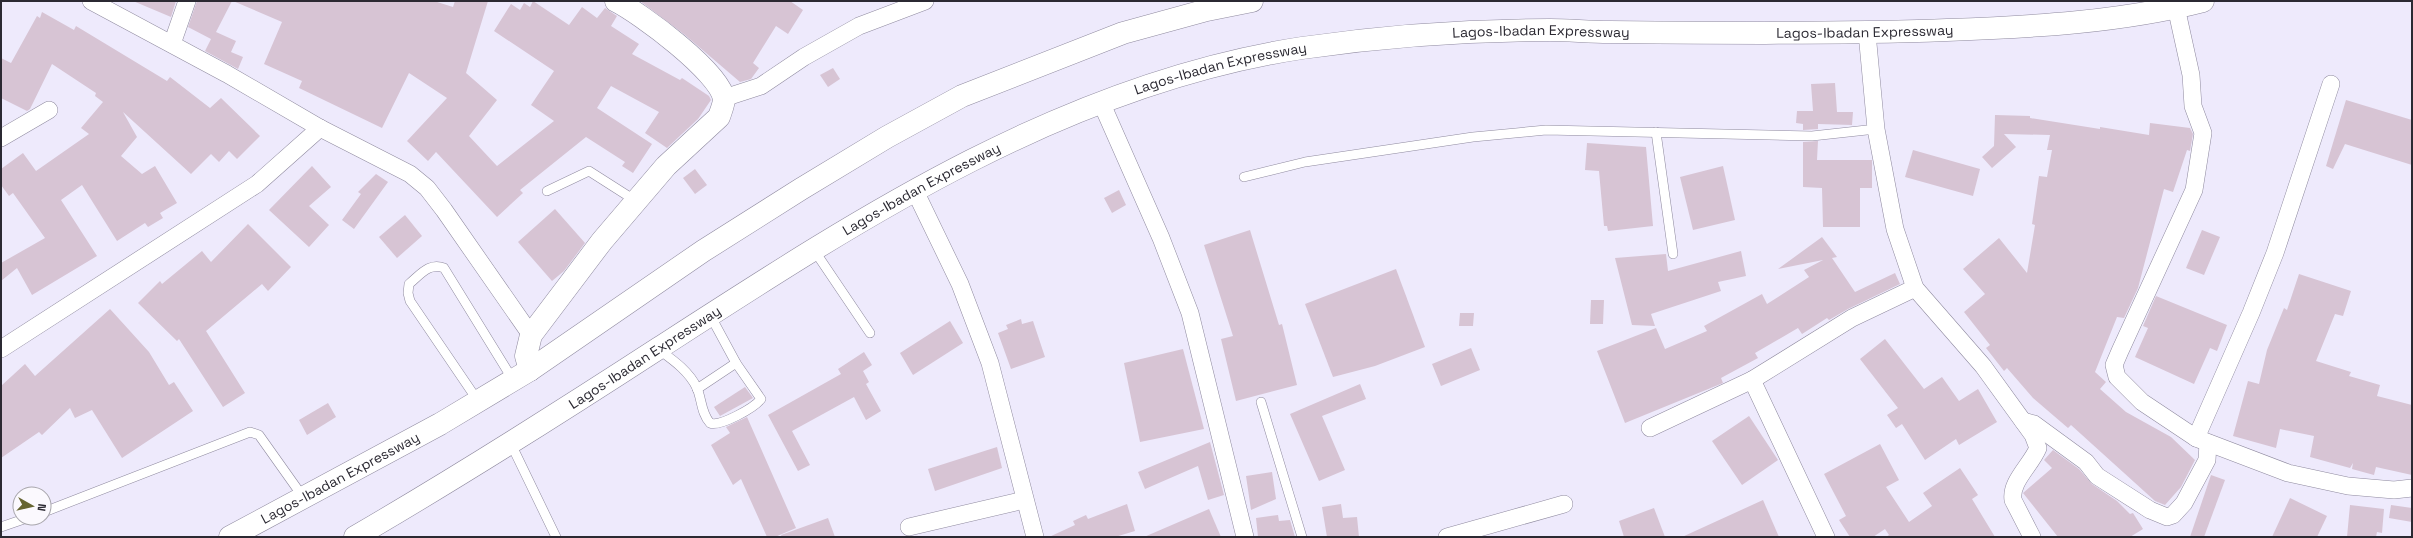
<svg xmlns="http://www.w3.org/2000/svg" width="2413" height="538" font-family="'Space Grotesk',sans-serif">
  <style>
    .building { fill: #d7c4d4 }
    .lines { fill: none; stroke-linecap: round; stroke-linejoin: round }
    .service-casing { stroke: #8f8a9f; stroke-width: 10 }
    .minor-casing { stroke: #8f8a9f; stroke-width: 18 }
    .secondary-casing { stroke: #8f8a9f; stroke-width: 23 }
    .motorway-casing { stroke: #8f8a9f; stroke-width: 23 }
    .service { stroke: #fff; stroke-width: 9 }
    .minor { stroke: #fff; stroke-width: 17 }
    .secondary { stroke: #fff; stroke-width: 22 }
    .motorway { stroke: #fff; stroke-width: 22 }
    .labels { text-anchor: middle; stroke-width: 3; stroke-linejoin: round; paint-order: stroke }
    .street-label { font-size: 14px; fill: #2b2932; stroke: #fbf9fe }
  </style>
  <rect width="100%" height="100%" fill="#eeeafc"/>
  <g class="building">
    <polygon points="133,1 176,1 171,17"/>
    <polygon points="197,1 232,1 216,32 236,41 231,52 243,57 238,69 205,51 211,39 188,27"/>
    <polygon points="233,1 434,1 453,7 455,1 488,1 466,73 497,100 469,136 497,166 554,121 531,105 554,71 494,31 511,4 520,10 524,3 530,7 533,1 569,25 582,7 597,18 605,8 617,16 611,26 639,44 632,54 680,80 682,78 709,96 711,100 698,119 667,148 645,133 659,112 611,86 597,108 652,144 633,173 622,166 625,162 586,137 520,190 523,193 497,217 436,152 428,161 407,141 447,98 409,73 382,128 299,88 302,81 264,64 282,22"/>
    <polygon points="640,1 790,1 803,10 788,34 776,26 753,63 759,68 751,79 740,82 685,35"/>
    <polygon points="42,12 74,30 76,26 167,81 170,77 210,108 221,98 260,136 237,159 229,151 219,162 211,154 191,174 123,112 137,137 121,156 142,174 155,166 177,203 160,213 163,218 148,227 145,223 117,241 82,185 61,200 97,256 32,295 17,268 1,281 1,263 45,238 13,193 9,196 1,185 1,169 23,153 36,171 89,134 81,128 103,102 95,96 96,93 52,64 30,109 27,111 1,98 1,58 11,63 37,16 40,18"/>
    <polygon points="833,68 840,79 828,87 820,75"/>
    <polygon points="1835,83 1837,112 1853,112 1852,125 1818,124 1818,129 1803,130 1803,124 1796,123 1797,111 1813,111 1811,84"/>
    <polygon points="2346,100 2412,120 2412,165 2345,144 2333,169 2326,166"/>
    <polygon points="1995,115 2030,116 2030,118 2100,129 2100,127 2149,135 2150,123 2190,128 2193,134 2190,151 2187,150 2173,192 2164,189 2138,288 2124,318 2117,317 2095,372 2106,382 2100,389 2126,412 2171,437 2195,460 2181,487 2165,505 2155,501 2071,425 2068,428 2033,398 2007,368 2004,371 1986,348 1990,345 1964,312 1985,294 1963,269 1999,238 2027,273 2035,225 2032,224 2039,176 2047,177 2052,150 2047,150 2050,135 2004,134 2016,147 1992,168 1982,157 1994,146"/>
    <polygon points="1818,141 1817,160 1872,160 1872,188 1860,188 1860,227 1823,227 1822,188 1803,187 1803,142"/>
    <polygon points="1587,143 1646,147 1653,226 1608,231 1607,226 1604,226 1599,171 1585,170"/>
    <polygon points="1913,150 1980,169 1973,196 1905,177"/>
    <polygon points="312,166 331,187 309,206 329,225 309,247 269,210"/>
    <polygon points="1723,166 1735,220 1693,230 1680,177"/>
    <polygon points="695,169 707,185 695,194 683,178"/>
    <polygon points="376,174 388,182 354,229 342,220 361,194 358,192"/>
    <polygon points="1119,190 1126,205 1112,213 1104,198"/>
    <polygon points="555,209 585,243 564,271 552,281 518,242"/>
    <polygon points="405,215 422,236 397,258 379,237"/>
    <polygon points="248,224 291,267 268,291 262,284 206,331 245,393 223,407 179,339 177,341 138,303 160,281 162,284 202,251 211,262"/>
    <polygon points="1250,230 1279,325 1282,324 1297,385 1236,401 1221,339 1233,336 1204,245"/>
    <polygon points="2202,230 2220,237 2204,275 2186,268"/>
    <polygon points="1822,237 1837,257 1832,258 1855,292 1895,273 1900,284 1848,309 1829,320 1827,318 1802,334 1798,328 1755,353 1758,358 1721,378 1723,383 1625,423 1597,351 1656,328 1665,349 1707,331 1704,326 1762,294 1767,304 1809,277 1804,270 1823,260 1778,269"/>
    <polygon points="1741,251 1746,276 1718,282 1721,291 1651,314 1655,326 1632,325 1615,258 1666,254 1668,271"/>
    <polygon points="1396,269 1425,347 1375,366 1333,377 1305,304"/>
    <polygon points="2299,274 2351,291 2343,316 2335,314 2316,361 2351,372 2349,376 2380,385 2377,396 2412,405 2412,475 2376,467 2374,475 2352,469 2353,463 2350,468 2310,457 2314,436 2280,429 2276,448 2233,436 2248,381 2259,384 2267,350 2284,308 2287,310"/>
    <polygon points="2156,296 2227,325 2217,351 2210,348 2194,384 2135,357 2148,328 2143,326"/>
    <polygon points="1591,300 1604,300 1603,324 1590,324"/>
    <polygon points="110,309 149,352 169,385 174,382 193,411 122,458 92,410 75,418 70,408 42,435 39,432 1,458 1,386 25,364 35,376"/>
    <polygon points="1460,313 1474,313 1473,326 1459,326"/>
    <polygon points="1021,319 1022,324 1033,321 1045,357 1011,369 998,333 1008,329 1006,325"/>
    <polygon points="950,321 963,343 913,375 900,353"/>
    <polygon points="1885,339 1924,389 1942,377 1959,401 1978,389 1997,422 1959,445 1956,439 1925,460 1902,424 1896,428 1887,415 1898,408 1860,359"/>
    <polygon points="1471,348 1480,370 1441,386 1432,364"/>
    <polygon points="1183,349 1204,429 1140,442 1124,363"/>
    <polygon points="864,352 872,365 863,371 869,382 866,384 881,411 866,420 854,397 792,431 810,465 798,471 768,415 841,374 838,369"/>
    <polygon points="1360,384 1366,399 1322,416 1345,470 1319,481 1290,414"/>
    <polygon points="745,387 753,398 720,416 714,407"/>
    <polygon points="328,403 336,417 307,435 299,420"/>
    <polygon points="1749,416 1778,460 1742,485 1712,441"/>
    <polygon points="747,417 796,528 775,537 767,537 741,479 733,485 711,445 730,433 726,427"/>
    <polygon points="1210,442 1224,495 1208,500 1198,466 1145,489 1138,472"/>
    <polygon points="1880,444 1899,480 1886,487 1909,522 1932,506 1923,493 1960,468 1978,495 1972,499 1995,537 1886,537 1889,535 1885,529 1873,537 1850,537 1839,520 1846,516 1824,474"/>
    <polygon points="997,447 1002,468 935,491 928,469"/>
    <polygon points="2053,450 2079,469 2092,484 2117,501 2130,514 2133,513 2143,529 2130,537 2058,537 2023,493 2052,468 2044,460"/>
    <polygon points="1272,472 1276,499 1251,510 1246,476"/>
    <polygon points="2211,475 2225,480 2204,537 2190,537"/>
    <polygon points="2290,498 2327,516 2317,537 2272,537"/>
    <polygon points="1763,500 1779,537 1682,537"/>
    <polygon points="1127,504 1135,531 1115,537 1049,537 1075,525 1073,521 1086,515 1088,519"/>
    <polygon points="1341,504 1343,518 1357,517 1359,537 1327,537 1322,507"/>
    <polygon points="2350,505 2384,509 2382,533 2377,532 2376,537 2347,537"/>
    <polygon points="2391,505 2412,508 2412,522 2389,518"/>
    <polygon points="1654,508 1665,537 1624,537 1619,521"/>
    <polygon points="1209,509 1221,537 1144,537"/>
    <polygon points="1278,515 1279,521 1290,520 1295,537 1258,537 1256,518"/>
    <polygon points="828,518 835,537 782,537 781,535"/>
  </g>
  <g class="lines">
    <defs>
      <g id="service">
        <polyline points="1656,132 1673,254"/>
        <polyline points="1244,177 1305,162 1473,137 1546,130 1812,136 1876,129"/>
        <polyline points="547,191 589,171 636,201"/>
        <polyline points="814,250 870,333"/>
        <path d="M658,349C673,360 689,371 697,388C702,400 701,413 710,423C720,427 754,408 761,399L736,363L710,315"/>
        <polyline points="697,389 736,363"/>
        <path d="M478,401L410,301L408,293L409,284C420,275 429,262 444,268L513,380"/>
        <polyline points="1261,402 1302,537"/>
        <polyline points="511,444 556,537"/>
        <polyline points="44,512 250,432 259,435 303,497"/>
        <polyline points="1,527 27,518"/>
      </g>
      <g id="minor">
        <polyline points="91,1 227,74 320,128 410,174 427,188 444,210 531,335"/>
        <polyline points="2176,7 2191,75 2193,106 2203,133 2194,190 2120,351 2114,365 2117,377 2142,402 2196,438 2288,473 2348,486 2394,490 2412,488"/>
        <path d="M1867,33L1876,129L1895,229L1915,288L1983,366L2033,435L2038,448C2031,465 2010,482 2013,500L2032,537"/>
        <polyline points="172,44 187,1"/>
        <polyline points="724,98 761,86 804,57 859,26 925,1"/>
        <polyline points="1101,102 1161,238 1190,313 1245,537"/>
        <polyline points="1,138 49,110"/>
        <polyline points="915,191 960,284 990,363 1035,537"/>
        <polyline points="1,349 257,184 320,128"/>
        <polyline points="1752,380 1826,537"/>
        <polyline points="2023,421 2034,424 2086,462 2097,476 2150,510 2167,517 2173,515 2184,503 2207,460 2208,443"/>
        <polyline points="1650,428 1752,380 1852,318 1915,288"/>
        <polyline points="2196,438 2251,313 2275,253 2331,84"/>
        <polyline points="909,527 1024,500"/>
        <polyline points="1447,537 1564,504"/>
      </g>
      <path id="secondary" d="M530,370L526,356L531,335L602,241L666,166L719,117C721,111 724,104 724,99C720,72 640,13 616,1"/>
      <g id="motorway">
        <path id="s1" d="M230,537L440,424L530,370L703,251L801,189L887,137L962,96L1123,33L1207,10L1252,1"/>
        <path id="s2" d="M355,537C458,477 559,413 659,348C857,220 1064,84 1302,48C1384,36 1467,30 1550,30C1569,30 1589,32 1609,32C1722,33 1834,34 1947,30C2032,27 2121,22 2203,1"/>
      </g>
    </defs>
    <use href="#service" class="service-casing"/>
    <use href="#minor" class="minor-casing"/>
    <use href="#secondary" class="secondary-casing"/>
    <use href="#motorway" class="motorway-casing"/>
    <use href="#service" class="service"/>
    <use href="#minor" class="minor"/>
    <use href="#secondary" class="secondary"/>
    <use href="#motorway" class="motorway"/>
  </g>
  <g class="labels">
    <g class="street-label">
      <text dy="5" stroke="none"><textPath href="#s2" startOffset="1637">Lagos-Ibadan Expressway</textPath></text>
      <text dy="5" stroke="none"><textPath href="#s2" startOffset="1313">Lagos-Ibadan Expressway</textPath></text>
      <text dy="5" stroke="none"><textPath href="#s2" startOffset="989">Lagos-Ibadan Expressway</textPath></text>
      <text dy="5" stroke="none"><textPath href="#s2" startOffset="665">Lagos-Ibadan Expressway</textPath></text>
      <text dy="5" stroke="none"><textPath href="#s2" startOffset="341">Lagos-Ibadan Expressway</textPath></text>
      <text dy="5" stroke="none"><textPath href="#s1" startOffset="125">Lagos-Ibadan Expressway</textPath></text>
    </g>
  </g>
  <rect width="2413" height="538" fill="none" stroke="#2b2932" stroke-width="4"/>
  <g transform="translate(32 506) rotate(98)"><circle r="19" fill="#fbf9fe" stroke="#a8a6ac"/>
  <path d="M0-3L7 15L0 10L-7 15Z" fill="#666532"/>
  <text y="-6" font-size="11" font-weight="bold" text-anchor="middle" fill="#2b2932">N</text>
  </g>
</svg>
